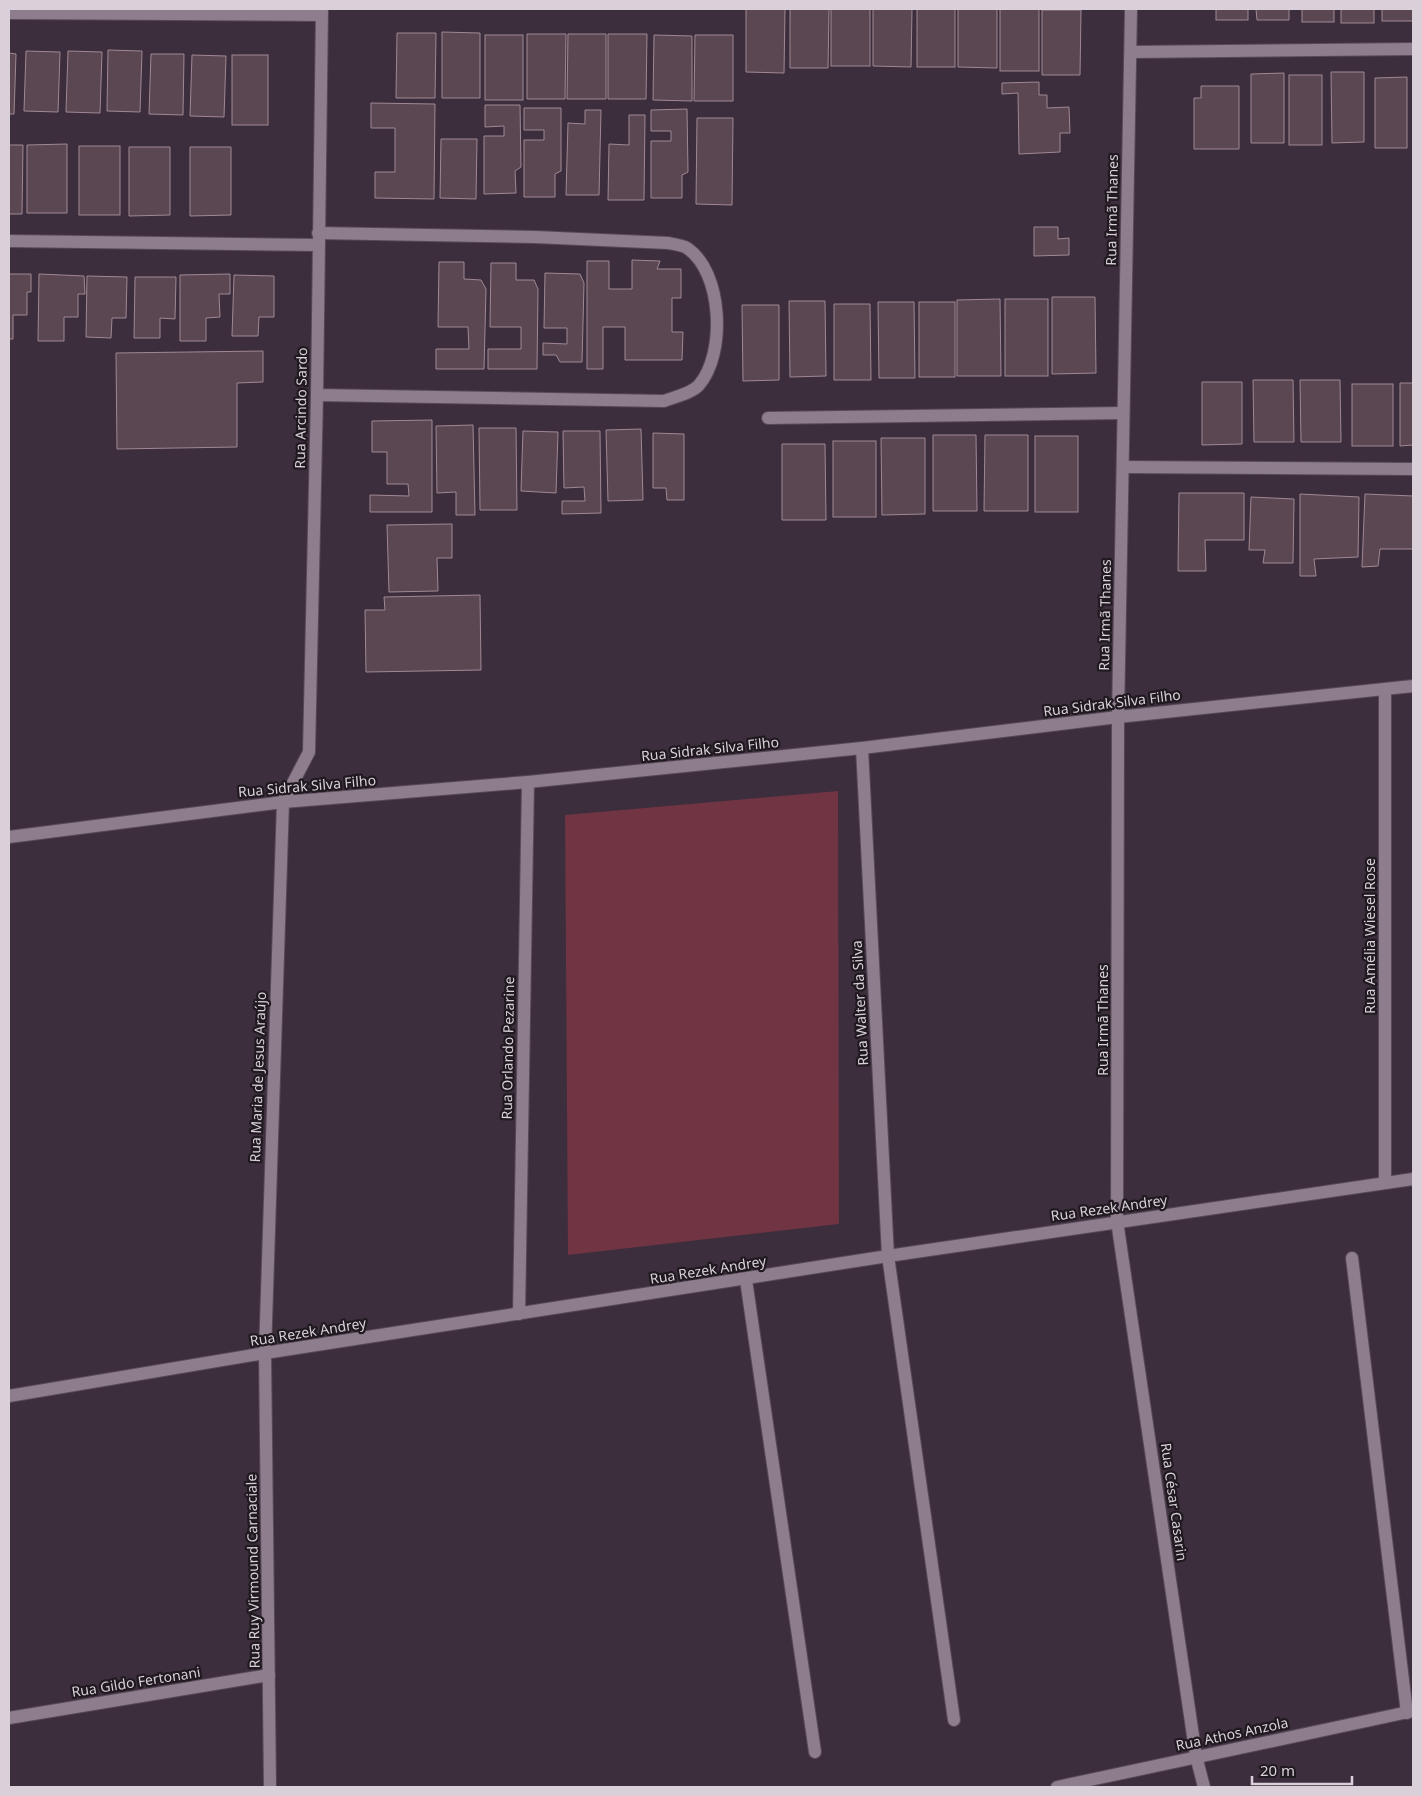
<svg xmlns="http://www.w3.org/2000/svg" width="1422" height="1796" font-family="'Noto Sans',sans-serif">
  <style>
    .green { fill: #703443 }
    .building { fill: #5b4751; stroke: #9f8894 }
    .lines { fill: none; stroke-linecap: round; stroke-linejoin: round }
    .minor-casing { stroke: #574a57; stroke-width: 14 }
    .minor { stroke: #8e7d8d; stroke-width: 12 }
    .labels { text-anchor: middle; stroke-width: 4.5; stroke-linejoin: round; paint-order: stroke }
    .street-label { font-size: 14px; fill: #d9d0d9; stroke: #201920 }
  </style>
  <rect width="100%" height="100%" fill="#3d2e3d"/>
  <polygon class="green" points="838,791 839,1224 568,1255 565,815"/>
  <g class="building">
    <polygon points="746,9 785,9 784,73 746,72"/>
    <polygon points="790,9 829,9 828,68 790,68"/>
    <rect x="831" y="9" width="39" height="57"/>
    <polygon points="873,9 912,9 911,67 873,66"/>
    <rect x="917" y="9" width="38" height="58"/>
    <polygon points="958,9 997,9 997,68 958,67"/>
    <rect x="1000" y="9" width="39" height="62"/>
    <rect x="1216" y="9" width="32" height="11"/>
    <polygon points="1256,9 1289,9 1289,20 1257,20"/>
    <rect x="1302" y="9" width="32" height="13"/>
    <rect x="1341" y="9" width="33" height="14"/>
    <rect x="1382" y="9" width="31" height="12"/>
    <polygon points="1042,10 1081,10 1080,75 1042,75"/>
    <polygon points="442,32 480,33 480,98 442,98"/>
    <polygon points="397,33 436,33 435,98 396,98"/>
    <polygon points="527,34 566,34 565,99 527,99"/>
    <polygon points="568,34 606,34 606,99 567,99"/>
    <polygon points="608,34 647,34 646,99 608,99"/>
    <rect x="485" y="35" width="38" height="65"/>
    <polygon points="654,35 692,36 692,101 653,100"/>
    <polygon points="695,35 733,35 733,101 694,101"/>
    <polygon points="108,50 142,51 140,112 107,111"/>
    <polygon points="26,51 60,52 58,112 24,111"/>
    <polygon points="68,51 102,52 100,113 66,112"/>
    <polygon points="9,53 16,54 14,114 9,114"/>
    <polygon points="151,54 184,54 183,115 149,114"/>
    <polygon points="192,55 226,56 224,117 190,116"/>
    <rect x="232" y="55" width="36" height="70"/>
    <polygon points="1331,72 1364,72 1364,142 1332,143"/>
    <polygon points="1284,73 1284,143 1251,143 1251,74"/>
    <rect x="1289" y="75" width="33" height="70"/>
    <polygon points="1407,77 1407,148 1375,148 1375,78"/>
    <polygon points="1039,82 1039,95 1047,95 1047,108 1069,107 1070,133 1060,133 1060,152 1019,154 1018,93 1002,94 1002,83"/>
    <polygon points="1201,86 1239,86 1239,149 1194,149 1194,98 1201,98"/>
    <polygon points="371,103 435,104 434,199 375,198 375,172 395,172 395,128 371,128"/>
    <polygon points="485,105 520,105 521,167 515,171 516,193 484,194 484,136 504,136 504,126 485,127"/>
    <polygon points="524,108 561,108 561,171 555,174 555,197 524,197 524,140 544,140 544,130 524,130"/>
    <polygon points="687,109 688,172 682,175 682,198 651,198 651,141 671,141 671,131 651,131 651,110"/>
    <polygon points="585,110 601,110 599,195 566,195 568,123 585,124"/>
    <polygon points="629,115 645,115 644,200 608,200 609,144 629,145"/>
    <polygon points="697,118 733,118 732,205 696,204"/>
    <polygon points="441,139 477,139 476,199 440,198"/>
    <polygon points="67,144 67,213 27,213 27,145"/>
    <polygon points="9,145 23,145 22,214 9,214"/>
    <rect x="79" y="146" width="41" height="69"/>
    <polygon points="129,147 170,147 170,215 129,216"/>
    <polygon points="190,147 231,147 231,215 190,216"/>
    <polygon points="1034,227 1058,227 1058,239 1069,238 1069,255 1034,256"/>
    <polygon points="632,260 660,261 657,269 681,269 681,298 672,298 672,332 683,332 682,360 625,360 625,327 603,327 603,369 587,369 587,261 609,261 609,289 632,289"/>
    <polygon points="439,262 464,262 464,279 481,280 486,289 484,369 436,369 436,349 469,349 468,327 438,327"/>
    <polygon points="491,263 516,263 516,280 534,280 538,289 537,369 488,369 488,349 521,349 521,327 490,327"/>
    <polygon points="545,273 580,274 584,283 582,362 560,362 556,355 543,355 543,343 567,344 567,328 544,328"/>
    <polygon points="9,274 31,274 31,292 27,292 27,315 13,315 13,339 9,339"/>
    <polygon points="39,274 84,276 85,294 78,294 78,317 64,317 64,341 38,341"/>
    <polygon points="230,274 230,294 219,294 220,317 206,318 206,341 180,341 180,275"/>
    <polygon points="234,275 274,276 274,317 259,317 258,336 232,336"/>
    <polygon points="87,276 127,277 126,318 112,318 111,338 86,337"/>
    <polygon points="135,277 176,277 175,319 160,318 160,338 134,338"/>
    <polygon points="1052,297 1095,297 1096,373 1052,374"/>
    <polygon points="1000,299 1001,376 957,376 957,300"/>
    <rect x="1005" y="299" width="43" height="77"/>
    <polygon points="789,301 825,301 826,376 790,377"/>
    <polygon points="878,302 914,302 915,378 879,378"/>
    <rect x="919" y="302" width="36" height="75"/>
    <polygon points="834,304 870,304 871,380 834,380"/>
    <polygon points="742,305 779,305 779,380 743,381"/>
    <polygon points="263,351 263,382 237,383 237,447 117,449 116,353"/>
    <polygon points="1253,380 1293,380 1294,442 1254,442"/>
    <polygon points="1300,380 1340,380 1341,442 1301,442"/>
    <polygon points="1202,382 1242,382 1242,444 1202,445"/>
    <polygon points="1400,383 1413,383 1413,445 1400,446"/>
    <rect x="1352" y="384" width="41" height="62"/>
    <polygon points="432,420 432,512 370,512 370,495 409,496 408,484 387,484 387,452 372,452 372,421"/>
    <polygon points="473,425 475,515 456,515 456,492 437,493 436,426"/>
    <polygon points="479,428 516,428 517,510 480,510"/>
    <polygon points="641,429 643,500 608,501 606,430"/>
    <polygon points="523,431 558,432 556,493 521,491"/>
    <polygon points="563,431 600,431 601,513 562,514 562,501 585,501 584,487 564,488"/>
    <polygon points="653,433 684,434 684,500 667,500 666,488 653,488"/>
    <polygon points="933,435 976,435 977,511 933,511"/>
    <polygon points="985,435 1028,435 1028,511 984,511"/>
    <rect x="1035" y="436" width="43" height="76"/>
    <polygon points="881,438 925,438 925,514 882,515"/>
    <rect x="833" y="441" width="43" height="76"/>
    <polygon points="782,444 825,444 826,520 782,520"/>
    <polygon points="1179,493 1244,493 1244,540 1205,540 1206,571 1178,571"/>
    <polygon points="1300,494 1359,497 1358,557 1314,559 1316,576 1300,576"/>
    <polygon points="1365,494 1413,496 1413,549 1380,549 1378,566 1362,567"/>
    <polygon points="1251,497 1294,499 1293,563 1263,563 1265,550 1249,550"/>
    <polygon points="452,524 452,558 437,558 438,591 389,592 387,525"/>
    <polygon points="480,595 481,670 366,672 365,610 385,610 384,597"/>
  </g>
  <g class="lines">
    <defs>
      <g id="minor">
        <polyline points="1131,9 1118,717 1117,1221 1196,1756 1204,1787"/>
        <polyline points="9,13 321,15"/>
        <polyline points="1131,52 1413,49"/>
        <polyline points="9,241 318,245"/>
        <path d="M317,395L664,401C675,397 692,393 699,385C726,354 723,272 687,248C682,245 674,244 668,243L535,237L318,233"/>
        <polyline points="768,418 1123,413"/>
        <polyline points="1123,467 1413,469"/>
        <polyline points="1385,689 1385,1183"/>
        <polyline points="862,748 888,1256 954,1720"/>
        <polyline points="9,837 283,802 528,782 862,748 1118,717 1413,686"/>
        <polyline points="1352,1258 1407,1713"/>
        <polyline points="746,1280 815,1752"/>
        <polyline points="519,1314 528,782"/>
        <polyline points="9,1396 265,1353 888,1256 1413,1179"/>
        <polyline points="9,1718 269,1675"/>
        <polyline points="270,1787 265,1353 283,802 309,752 317,395 322,9"/>
        <polyline points="1057,1787 1413,1711"/>
      </g>
    </defs>
    <use href="#minor" class="minor-casing"/>
    <use href="#minor" class="minor"/>
  </g>
  <g class="labels">
    <g class="street-label">
      <text transform="translate(1112 210) rotate(-89)" y="5">Rua Irmã Thanes</text>
      <text transform="translate(301 408) rotate(-89)" y="5">Rua Arcindo Sardo</text>
      <text transform="translate(1105 615) rotate(-89)" y="5">Rua Irmã Thanes</text>
      <text transform="translate(1112 703) rotate(-7)" y="5">Rua Sidrak Silva Filho</text>
      <text transform="translate(710 749) rotate(-6)" y="5">Rua Sidrak Silva Filho</text>
      <text transform="translate(307 786) rotate(-5)" y="5">Rua Sidrak Silva Filho</text>
      <text transform="translate(1370 936) rotate(-90)" y="5">Rua Amélia Wiesel Rose</text>
      <text transform="translate(860 1003) rotate(-93)" y="5">Rua Walter da Silva</text>
      <text transform="translate(1103 1020) rotate(-90)" y="5">Rua Irmã Thanes</text>
      <text transform="translate(508 1048) rotate(-89)" y="5">Rua Orlando Pezarine</text>
      <text transform="translate(258 1077) rotate(-88)" y="5">Rua Maria de Jesus Araújo</text>
      <text transform="translate(1109 1208) rotate(-8)" y="5">Rua Rezek Andrey</text>
      <text transform="translate(708 1270) rotate(-9)" y="5">Rua Rezek Andrey</text>
      <text transform="translate(308 1332) rotate(-9)" y="5">Rua Rezek Andrey</text>
      <text transform="translate(1174 1502) rotate(82)" y="5">Rua César Casarin</text>
      <text transform="translate(253 1571) rotate(-91)" y="5">Rua Ruy Virmound Carnaciale</text>
      <text transform="translate(136 1682) rotate(-9)" y="5">Rua Gildo Fertonani</text>
      <text transform="translate(1232 1734) rotate(-12)" y="5">Rua Athos Anzola</text>
    </g>
  </g>
  <rect width="1422" height="1796" fill="none" stroke="#d9d0d9" stroke-width="20"/>
  <path d="M1252 1776v8h100v-8" fill="none" stroke="#d9d0d9" stroke-width="2.5"/>
  <text x="1260" y="1776" font-size="15" fill="#d9d0d9" stroke="#201920" stroke-width="4" paint-order="stroke">20 m</text>
</svg>
